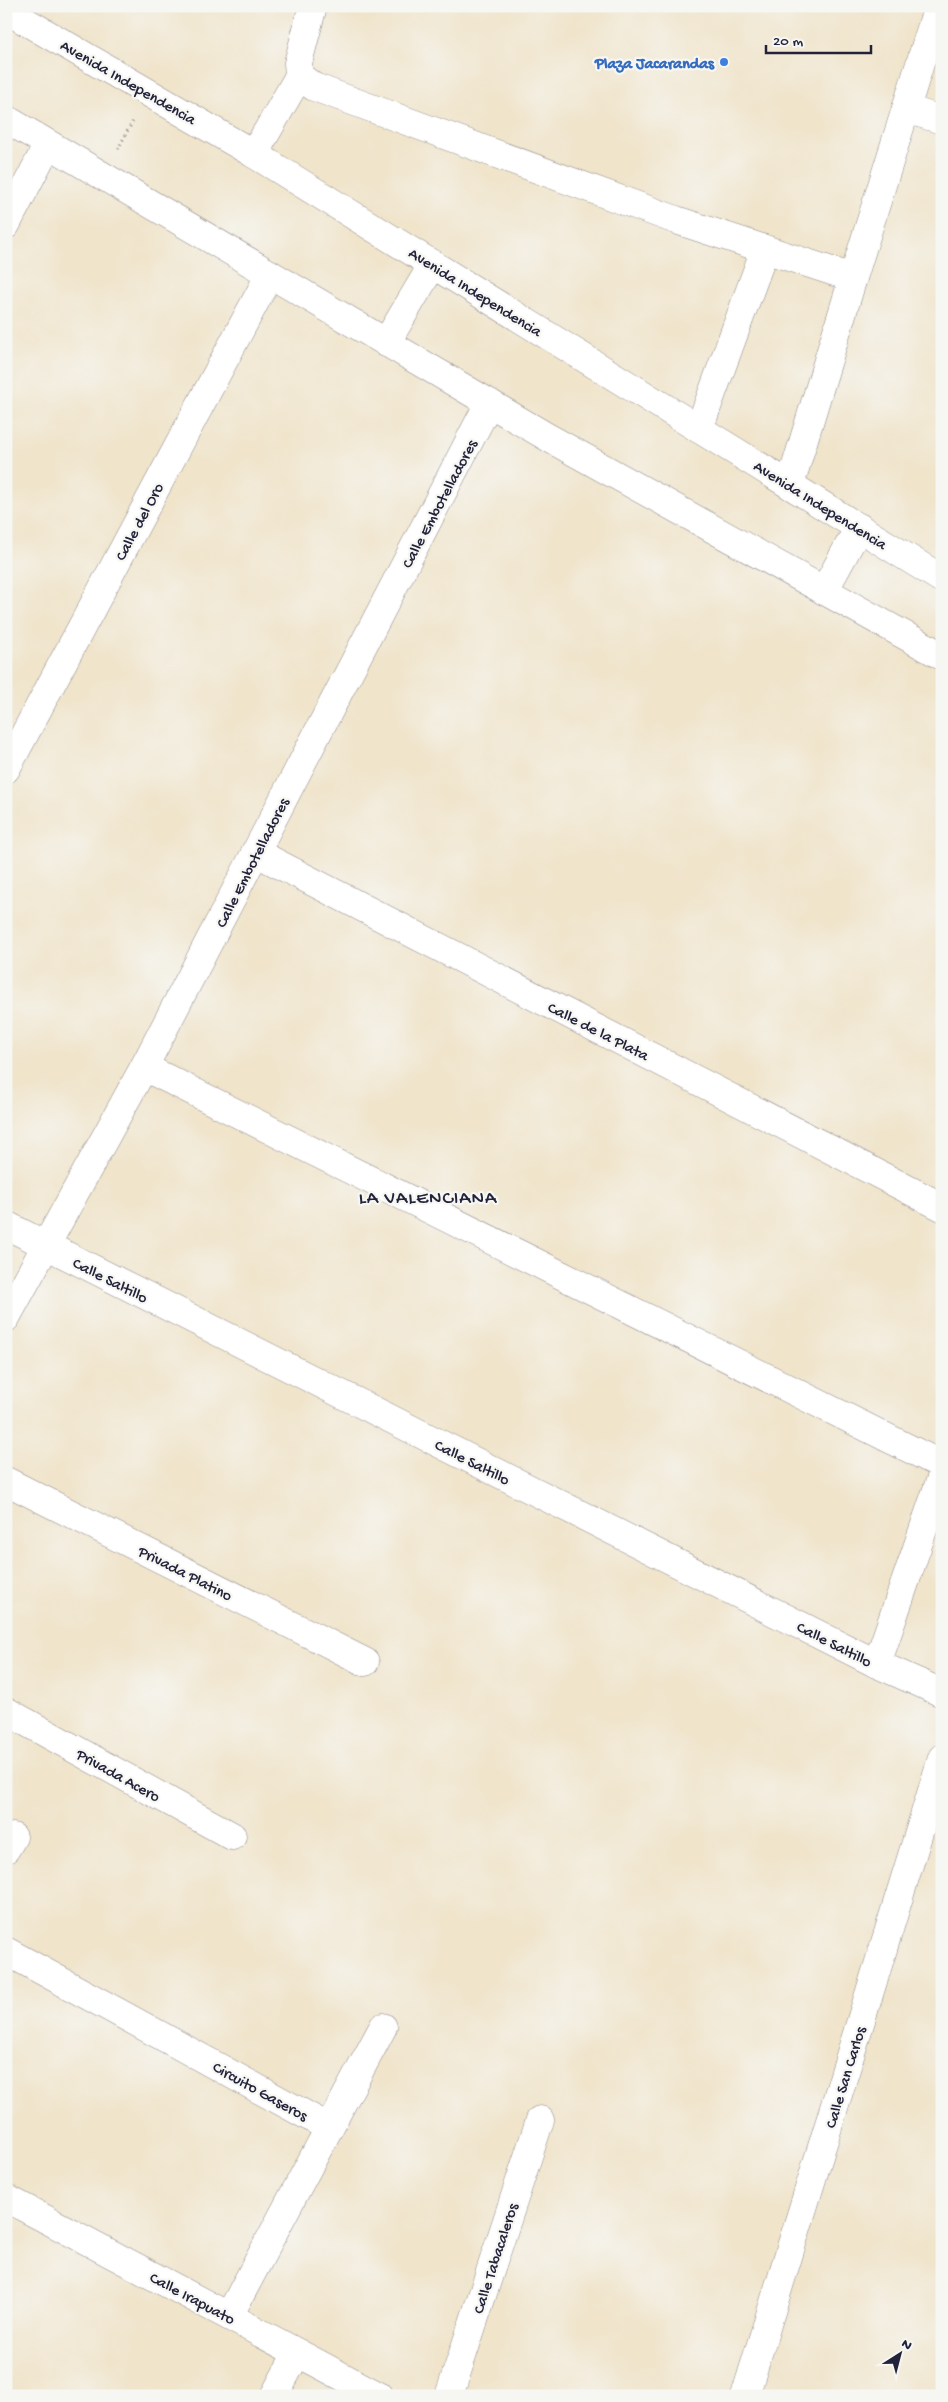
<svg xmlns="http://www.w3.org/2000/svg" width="948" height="2402" font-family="'Gochi Hand',sans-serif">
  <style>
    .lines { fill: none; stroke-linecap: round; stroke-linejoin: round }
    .minor-casing { stroke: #898383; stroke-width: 29 }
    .path { stroke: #898383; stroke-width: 3; stroke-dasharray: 1 4; stroke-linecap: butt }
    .minor { stroke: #fff; stroke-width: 28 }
    .shop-dot { fill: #3f7fe0; stroke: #f6f6f2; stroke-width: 2 }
    .labels { text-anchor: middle; stroke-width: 4.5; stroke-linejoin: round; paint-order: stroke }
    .shop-label { font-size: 16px; font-weight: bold; fill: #366cbe; stroke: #f6f6f2; text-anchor: end }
    .street-label { font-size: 16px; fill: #22223b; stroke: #f6f6f2 }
    .quarter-label { font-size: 19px; letter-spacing: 1px; fill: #22223b; stroke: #f6f6f2 }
  </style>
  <rect width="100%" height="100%" fill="#f6f6f2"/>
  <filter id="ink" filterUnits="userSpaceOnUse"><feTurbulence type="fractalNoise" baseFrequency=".02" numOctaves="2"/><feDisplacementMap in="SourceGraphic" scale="10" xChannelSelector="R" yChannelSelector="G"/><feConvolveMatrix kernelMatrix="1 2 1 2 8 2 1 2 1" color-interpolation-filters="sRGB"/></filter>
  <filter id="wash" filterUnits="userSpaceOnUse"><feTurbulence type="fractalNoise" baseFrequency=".0096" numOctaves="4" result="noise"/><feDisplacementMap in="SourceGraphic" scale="20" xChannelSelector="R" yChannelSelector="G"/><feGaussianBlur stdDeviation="1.12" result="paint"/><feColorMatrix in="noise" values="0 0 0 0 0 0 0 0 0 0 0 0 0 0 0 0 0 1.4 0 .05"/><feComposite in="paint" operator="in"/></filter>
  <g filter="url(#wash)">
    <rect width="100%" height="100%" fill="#f0e4cb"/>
  </g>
  <g filter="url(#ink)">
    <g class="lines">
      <defs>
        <g id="minor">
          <polyline points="313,6 298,63 299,76 314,87 676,220 853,278 938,6"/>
          <polyline points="6,10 254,154 942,579"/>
          <polyline points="906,109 942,120"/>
          <polyline points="6,119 549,438 942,656"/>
          <polyline points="254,154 299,76"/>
          <polyline points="6,225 48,144"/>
          <polyline points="386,343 433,264"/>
          <polyline points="699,429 765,249"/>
          <polyline points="790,485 853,278"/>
          <polyline points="824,591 859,527"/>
          <polyline points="6,769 270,274"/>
          <polyline points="255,852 942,1207"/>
          <polyline points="144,1067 942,1465"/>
          <polyline points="6,1225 877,1664 942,1693"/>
          <polyline points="6,1318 144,1067 489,403"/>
          <polyline points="6,1481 365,1662"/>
          <polyline points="877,1664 942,1475"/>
          <polyline points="6,1711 232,1836"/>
          <polyline points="6,1849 13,1837"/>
          <polyline points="6,1951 328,2127"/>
          <polyline points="6,2198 379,2396"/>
          <polyline points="229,2316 383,2027"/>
          <polyline points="274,2396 297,2353"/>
          <polyline points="449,2396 540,2120"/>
          <polyline points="745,2396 942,1758"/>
        </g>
      </defs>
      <use href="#minor" class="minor-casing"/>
      <polyline class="path" points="118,149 133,121"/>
      <use href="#minor" class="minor"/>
    </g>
  </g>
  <circle class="shop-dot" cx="724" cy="62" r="5"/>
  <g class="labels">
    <g class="shop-label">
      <text x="714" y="68">Plaza Jacarandas</text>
    </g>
    <g class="street-label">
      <text transform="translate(129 81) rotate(30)" y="6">Avenida Independencia</text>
      <text transform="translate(476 291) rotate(32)" y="6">Avenida Independencia</text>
      <text transform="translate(438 503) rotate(-62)" y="6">Calle Embotelladores</text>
      <text transform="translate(821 504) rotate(32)" y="6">Avenida Independencia</text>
      <text transform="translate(138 521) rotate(-62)" y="6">Calle del Oro</text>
      <text transform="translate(251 862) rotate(-63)" y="6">Calle Embotelladores</text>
      <text transform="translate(599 1030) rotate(27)" y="6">Calle de la Plata</text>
      <text transform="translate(111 1279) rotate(27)" y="6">Calle Saltillo</text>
      <text transform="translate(473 1461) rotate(27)" y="6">Calle Saltillo</text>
      <text transform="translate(186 1572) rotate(27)" y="6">Privada Platino</text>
      <text transform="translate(835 1643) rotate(27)" y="6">Calle Saltillo</text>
      <text transform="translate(119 1774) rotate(29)" y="6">Privada Acero</text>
      <text transform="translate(844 2077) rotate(-73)" y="6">Calle San Carlos</text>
      <text transform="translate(261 2090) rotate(29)" y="6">Circuito Gaseros</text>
      <text transform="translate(494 2258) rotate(-72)" y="6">Calle Tabacaleros</text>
      <text transform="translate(193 2297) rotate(28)" y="6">Calle Irapuato</text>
    </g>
    <g class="quarter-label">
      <text x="428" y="1203">LA VALENCIANA</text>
    </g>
  </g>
  <rect width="948" height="2402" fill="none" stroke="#f6f6f2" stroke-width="25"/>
  <g transform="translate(900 2354) rotate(36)" stroke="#f6f6f2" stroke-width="4" paint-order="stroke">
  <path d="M0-4L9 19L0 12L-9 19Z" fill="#22223b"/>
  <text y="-8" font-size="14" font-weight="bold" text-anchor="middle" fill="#22223b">N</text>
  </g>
  <path d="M766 45v8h105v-8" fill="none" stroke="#22223b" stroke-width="2.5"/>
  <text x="773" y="45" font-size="15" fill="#22223b" stroke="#f6f6f2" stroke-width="4" paint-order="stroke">20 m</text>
</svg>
